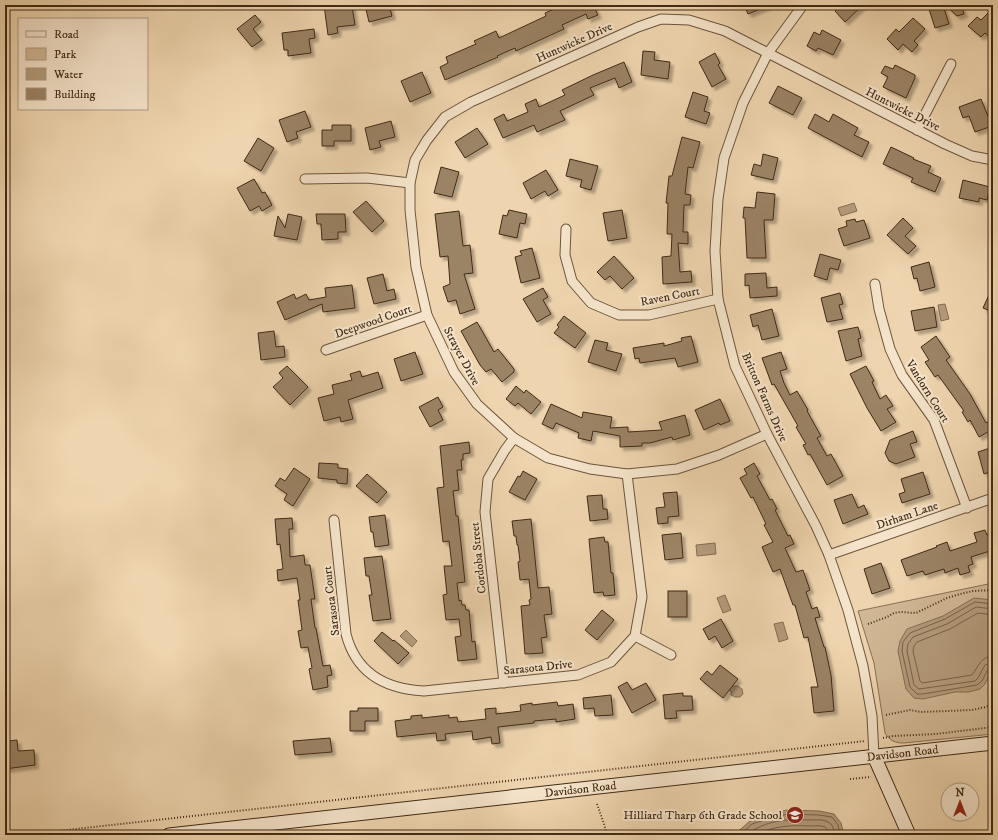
<svg xmlns="http://www.w3.org/2000/svg" width="998" height="840" font-family="'IM FELL DW Pica',serif">
  <style>
    .green { fill: #d1b895; stroke: #887155 }
    .water { fill: #b49b7b; stroke: #866e52 }
    .lines { fill: none; stroke-linecap: round; stroke-linejoin: round }
    .shore { stroke: #7a6248; stroke-width: 1 }
    .building { fill: #9b8365; stroke: #402a15; filter: url(#shadow) }
    .street-casing { stroke: #6c553c; stroke-width: 11 }
    .secondary-casing { stroke: #402a15; stroke-width: 15 }
    .path { stroke: #402a15; stroke-width: 2; stroke-dasharray: 1 2; stroke-linecap: butt }
    .street { stroke: #f5e4cb; stroke-width: 9 }
    .secondary { stroke: #f5e4cb; stroke-width: 13 }
    .labels { text-anchor: middle; stroke-width: 4; stroke-linejoin: round; paint-order: stroke }
    .street-label { font-size: 12px; fill: #402a15; stroke: #f5e4cb }
    .poi-label { font-size: 12px; fill: #402a15; stroke: #f5e4cb; text-anchor: end }
  </style>
  <defs>
    <filter id="shadow"><feDropShadow dx="3.5" dy="3.5" stdDeviation="1" flood-color="#0004"/></filter>
  </defs>
  <rect width="100%" height="100%" fill="#efd5af"/>
  <filter id="stains"><feTurbulence type="fractalNoise" baseFrequency=".005" numOctaves="4"/><feColorMatrix values="0 0 0 0 .2 0 0 0 0 .09 0 0 0 0 .02 0 0 0 .5 -.17"/></filter>
  <radialGradient id="worn" r=".72"><stop offset=".6" stop-color="#630" stop-opacity="0"/><stop offset="1" stop-color="#630" stop-opacity=".3"/></radialGradient>
  <path class="green" d="M993,583V734L904,743C895,743 890,741 885,733L874,663L858,611Z"/>
  <g class="water">
    <polygon points="854,203 857,211 841,216 838,208"/>
    <polygon points="945,304 949,319 941,321 938,305"/>
    <polygon points="715,543 716,554 697,556 696,545"/>
    <polygon points="725,595 731,610 723,613 717,598"/>
    <polygon points="974,598 993,600 993,666 985,684 980,689 969,692 955,692 923,699 914,698 906,689 898,651 900,641 907,629 943,616"/>
    <polygon points="783,622 788,639 779,642 774,624"/>
    <polygon points="406,630 417,641 412,647 400,636"/>
    <polygon points="732,686 738,686 742,689 743,694 740,697 735,697 731,695 731,691 729,690"/>
    <polygon points="787,810 819,811 834,814 841,823 844,835 734,835 750,821 770,814"/>
  </g>
  <g class="lines">
    <g class="shore">
      <polyline points="993,604 975,602 945,619 910,633 903,642 902,651 910,687 917,694 923,694 977,685 982,681 988,669 993,667"/>
      <polyline points="993,609 976,607 947,624 913,637 908,644 907,651 914,685 919,689 975,681 978,678 985,665 993,662"/>
      <path d="M993,615L978,613L950,629L917,642L914,646L913,651L920,681L922,683L972,675C979,666 980,657 993,656"/>
      <polyline points="740,835 752,824 771,818 788,814 819,815 832,817 838,825 840,835"/>
      <path d="M747,835C764,820 788,819 809,820C815,820 823,819 828,822C833,824 834,830 835,835"/>
      <path d="M756,835C772,826 791,825 809,826C814,826 820,825 825,827C828,829 828,832 829,835"/>
    </g>
  </g>
  <g class="building">
    <polygon points="324,5 335,5 336,9 352,6 355,25 337,27 338,33 328,35"/>
    <polygon points="365,5 389,5 392,16 369,22"/>
    <polygon points="563,5 593,5 598,15 588,19 586,14 562,25 564,29 516,51 515,48 497,56 498,57 445,80 440,67 448,63 446,57 476,44 474,41 496,31 499,38 546,16 545,13"/>
    <polygon points="744,5 770,5 748,14"/>
    <polygon points="841,5 863,5 845,22 835,11"/>
    <polygon points="933,5 943,5 949,24 935,28 928,6"/>
    <polygon points="945,5 961,5 964,14 957,16"/>
    <polygon points="988,13 993,18 993,40 985,33 981,37 968,26 977,17 981,20"/>
    <polygon points="255,15 261,22 253,29 262,40 252,47 237,29"/>
    <polygon points="913,18 925,29 914,41 918,45 912,52 903,44 898,50 887,39 896,29 899,32"/>
    <polygon points="314,29 315,38 309,39 311,53 288,56 288,50 284,50 282,33"/>
    <polygon points="822,30 841,40 833,55 818,48 816,51 807,46 814,32 820,35"/>
    <polygon points="643,51 655,52 654,60 670,62 668,79 641,75"/>
    <polygon points="715,53 720,63 718,65 726,79 712,87 699,62"/>
    <polygon points="624,62 632,82 619,88 615,78 590,88 594,95 560,111 565,120 537,132 534,125 503,138 494,119 504,114 507,121 528,112 525,104 536,99 539,107 565,95 562,90 593,75"/>
    <polygon points="895,65 915,75 915,78 906,98 883,87 888,77 881,73 885,66 893,69"/>
    <polygon points="422,72 431,93 410,102 401,81"/>
    <polygon points="778,86 802,98 793,115 769,103"/>
    <polygon points="693,92 708,97 704,111 710,113 706,124 685,117"/>
    <polygon points="981,99 992,126 975,132 969,116 963,118 959,107"/>
    <polygon points="305,111 311,127 296,132 298,138 287,142 279,120"/>
    <polygon points="815,114 829,122 833,114 858,128 854,135 869,142 862,157 808,128"/>
    <polygon points="391,121 395,137 379,141 381,147 370,150 365,128"/>
    <polygon points="332,125 351,125 351,141 334,141 334,146 322,146 322,130 332,130"/>
    <polygon points="477,128 488,144 465,158 455,142"/>
    <polygon points="682,137 700,142 693,168 688,167 685,194 691,195 690,205 684,205 683,232 688,232 688,244 678,243 680,272 691,271 692,282 663,284 662,257 671,256 672,234 667,234 668,203 666,203 669,176 672,176"/>
    <polygon points="258,138 274,148 261,171 244,161"/>
    <polygon points="891,147 914,158 913,159 931,166 928,172 941,178 935,192 911,182 913,178 883,164"/>
    <polygon points="763,154 778,158 773,180 751,175 754,164 761,166"/>
    <polygon points="570,159 598,166 591,190 580,187 582,180 566,176"/>
    <polygon points="441,167 459,172 452,197 434,193"/>
    <polygon points="546,170 558,190 548,196 545,191 531,199 523,183"/>
    <polygon points="254,179 262,193 265,192 272,205 262,211 259,206 250,211 237,188"/>
    <polygon points="963,180 990,187 987,200 979,198 979,202 959,198"/>
    <polygon points="757,192 775,194 773,220 764,220 766,258 747,258 745,218 743,218 744,207 755,208"/>
    <polygon points="366,201 384,221 372,232 353,212"/>
    <polygon points="509,210 527,214 525,224 520,223 517,238 499,234 503,215 507,216"/>
    <polygon points="622,210 627,238 608,241 603,213"/>
    <polygon points="459,211 463,246 470,245 473,273 464,274 475,309 460,314 456,300 448,302 443,287 450,284 448,256 440,257 435,214"/>
    <polygon points="288,214 302,217 297,240 274,236 278,216 285,228"/>
    <polygon points="316,214 345,214 346,232 338,232 338,239 322,240 321,224 317,224"/>
    <polygon points="903,218 913,228 905,236 916,246 908,254 887,235"/>
    <polygon points="855,219 856,222 864,220 870,238 844,246 838,229 847,226 846,221"/>
    <polygon points="532,248 540,278 521,283 515,257 522,255 520,251"/>
    <polygon points="820,254 841,260 838,270 830,268 827,280 814,276"/>
    <polygon points="614,256 634,278 622,289 610,276 605,280 597,272"/>
    <polygon points="929,262 935,287 920,291 917,278 914,279 911,267"/>
    <polygon points="766,273 767,288 777,287 777,296 750,298 749,285 745,286 745,274"/>
    <polygon points="383,274 387,291 394,289 396,299 374,304 367,278"/>
    <polygon points="352,285 355,308 323,312 322,304 285,320 277,302 294,294 296,299 306,294 309,300 326,297 325,288"/>
    <polygon points="993,286 993,312 983,308"/>
    <polygon points="543,288 548,297 543,300 551,314 537,322 523,299"/>
    <polygon points="840,293 843,304 839,305 843,319 827,322 821,298"/>
    <polygon points="934,307 937,327 915,331 911,311"/>
    <polygon points="772,309 779,336 762,340 758,325 753,327 750,315"/>
    <polygon points="564,316 586,333 575,348 554,333 559,327 557,325"/>
    <polygon points="477,322 494,352 498,349 514,369 514,372 502,382 491,369 486,372 480,365 461,331"/>
    <polygon points="858,327 861,338 858,339 862,356 846,361 838,331"/>
    <polygon points="274,331 276,347 284,346 285,357 261,360 258,333"/>
    <polygon points="691,336 698,362 678,367 675,358 640,363 639,358 635,359 633,348 664,343 664,346 682,341 681,338"/>
    <polygon points="936,336 950,357 946,360 970,394 986,423 993,419 993,429 979,437 970,420 968,422 962,412 964,411 938,375 935,377 925,362 929,360 921,347"/>
    <polygon points="595,340 608,343 606,350 622,354 616,371 588,362"/>
    <polygon points="415,352 423,374 401,381 394,359"/>
    <polygon points="781,352 787,369 780,371 784,383 790,395 797,391 808,410 807,411 821,436 817,438 827,456 831,454 843,476 827,485 810,454 808,455 803,445 806,444 796,427 798,426 774,384 772,385 762,358"/>
    <polygon points="287,366 308,387 290,405 273,387 283,378 279,373"/>
    <polygon points="866,366 874,381 872,382 880,399 886,395 893,406 887,409 896,422 881,431 867,408 850,374"/>
    <polygon points="360,371 362,377 378,372 383,388 348,400 353,419 341,422 340,417 324,421 318,398 334,394 332,385 352,380 350,374"/>
    <polygon points="516,386 524,393 526,390 541,402 531,414 518,403 515,406 506,399"/>
    <polygon points="438,397 443,407 438,410 443,420 430,427 419,407"/>
    <polygon points="720,399 730,421 720,425 719,423 704,430 695,410"/>
    <polygon points="551,404 582,418 583,412 612,417 610,428 628,427 628,432 662,430 659,422 685,415 690,435 673,440 672,437 650,443 642,443 642,446 620,447 620,436 593,431 591,441 578,438 579,433 556,423 553,429 542,424"/>
    <polygon points="913,431 917,442 910,444 915,457 896,464 889,461 885,453 890,440"/>
    <polygon points="469,442 470,453 463,454 463,460 461,460 462,470 457,470 459,490 453,491 456,516 458,516 465,582 457,583 459,601 461,600 462,605 465,605 466,610 469,610 472,642 475,641 477,659 458,661 455,637 461,636 459,619 446,620 443,595 447,594 444,566 452,566 449,541 443,542 437,488 444,487 440,446"/>
    <polygon points="993,447 993,471 984,474 978,452"/>
    <polygon points="319,463 338,464 338,468 348,469 347,484 337,483 337,480 318,478"/>
    <polygon points="754,463 760,474 757,476 770,500 772,499 777,509 775,510 788,536 790,535 794,544 785,548 796,572 803,570 810,590 806,592 812,609 817,607 820,617 815,618 824,647 825,647 831,675 834,711 814,713 811,687 818,687 808,637 804,638 795,605 793,605 780,569 773,572 762,547 773,542 764,525 766,524 753,497 751,498 740,478 747,474 744,469"/>
    <polygon points="294,468 310,479 293,506 284,500 287,494 275,486 280,478 285,481"/>
    <polygon points="523,471 537,479 525,500 509,492 518,476 520,477"/>
    <polygon points="923,472 930,494 902,503 899,494 905,492 901,479"/>
    <polygon points="367,474 387,492 377,503 356,486"/>
    <polygon points="677,492 679,516 668,517 668,523 658,524 656,508 665,507 663,493"/>
    <polygon points="852,494 858,508 864,505 868,514 843,524 834,500"/>
    <polygon points="602,495 603,509 607,509 608,519 590,521 587,496"/>
    <polygon points="385,515 389,545 375,547 373,532 371,532 369,517"/>
    <polygon points="292,518 293,529 289,529 290,557 304,555 305,565 310,565 315,599 311,599 315,628 316,628 323,666 330,665 332,675 327,676 328,687 313,690 309,669 312,668 308,647 301,648 298,631 302,630 298,600 300,600 297,578 278,581 277,570 283,569 280,544 277,545 275,519"/>
    <polygon points="531,519 538,588 549,587 552,614 544,615 547,637 541,638 543,653 525,654 521,606 530,605 529,600 531,599 529,579 520,580 518,562 520,561 518,545 517,545 516,536 514,536 512,521"/>
    <polygon points="985,530 987,535 993,533 993,550 971,557 973,564 968,566 970,572 960,575 958,568 945,573 944,569 925,575 923,571 907,576 901,560 937,547 936,546 947,542 950,551 977,542 974,533"/>
    <polygon points="681,533 683,558 665,560 662,535"/>
    <polygon points="604,537 605,542 608,542 611,573 613,573 615,595 604,596 603,592 594,593 589,539"/>
    <polygon points="382,556 391,619 373,621 369,595 372,595 369,576 366,576 364,558"/>
    <polygon points="881,563 890,588 872,594 864,569"/>
    <rect x="668" y="591" width="19" height="26"/>
    <polygon points="602,610 614,620 597,640 585,630"/>
    <polygon points="721,619 733,641 722,648 715,636 709,640 703,629"/>
    <polygon points="382,632 393,641 394,640 409,653 398,664 374,641"/>
    <polygon points="720,665 738,679 723,698 700,679 707,671 712,675"/>
    <polygon points="627,682 632,690 646,683 656,700 632,713 618,687"/>
    <polygon points="683,693 683,696 692,696 693,710 676,711 677,718 665,719 663,695"/>
    <polygon points="611,695 613,715 595,716 594,708 584,709 583,698"/>
    <polygon points="557,702 558,706 573,704 575,719 556,722 556,719 534,721 534,723 498,727 500,743 492,744 491,737 473,740 472,731 445,734 446,740 437,741 436,733 397,737 395,721 411,719 411,716 422,715 422,718 449,715 449,718 457,717 458,722 486,719 485,709 496,708 496,714 521,711 520,705 532,703 532,705"/>
    <polygon points="358,708 378,708 378,721 365,721 365,731 350,731 350,711 358,711"/>
    <polygon points="330,738 332,752 295,755 293,741"/>
    <polygon points="17,740 18,751 34,750 35,765 5,769 5,754 9,754 8,741"/>
  </g>
  <g class="lines">
    <defs>
      <g id="street">
        <polyline points="803,5 768,53 743,103 724,158 718,199 715,251 718,299 735,366 767,434 816,526 829,555 848,610 863,666 872,716 874,756"/>
        <polyline points="917,130 951,64"/>
        <polyline points="305,179 367,178 410,183"/>
        <polyline points="566,229 565,255 572,281 591,303 619,315 649,315 718,299"/>
        <polyline points="875,284 879,309 890,349 902,375 934,420 967,508"/>
        <polyline points="326,350 427,315"/>
        <polyline points="767,434 719,455 677,469 627,474 590,469 548,458 514,438 477,404 454,372 427,315 416,267 410,210 410,183 415,160 427,140 445,117 471,102 638,27 661,19 689,20 725,31 945,144 972,156 993,160"/>
        <path d="M334,520L346,634C356,673 385,689 424,691L578,675L611,662L635,636L642,597L627,474"/>
        <polyline points="829,555 993,498"/>
        <polyline points="635,636 671,655"/>
        <polyline points="504,683 485,512 488,479 505,450 514,438"/>
      </g>
      <g id="secondary">
        <polyline points="874,756 909,835"/>
        <path id="s1" d="M169,835L993,743"/>
      </g>
    </defs>
    <use href="#street" class="street-casing"/>
    <use href="#secondary" class="secondary-casing"/>
    <g class="path">
      <polyline points="868,624 887,617 894,613 901,612 916,613 947,598 960,594 973,591 993,590"/>
      <polyline points="886,715 910,710 921,712 972,710 986,707 993,703"/>
      <polyline points="883,738 893,736 936,734 993,727"/>
      <polyline points="850,779 871,777"/>
      <polyline points="597,804 604,824 607,835"/>
      <polyline points="22,835 865,741"/>
    </g>
    <use href="#street" class="street"/>
    <use href="#secondary" class="secondary"/>
  </g>
  <defs>
    <symbol id="school-disc" viewBox="-11 -11 22 22"><circle r="9.5" fill="#8f2418" stroke="#f5e4cb"/><path d="M0-5L7-2L0 1L-7-2ZM-4 1L0 2.5L4 1V4Q0 6-4 4Z" fill="#fff"/></symbol>
  </defs>
  <g fill-rule="evenodd">
    <use href="#school-disc" x="785" y="805" width="20" height="20"/>
  </g>
  <g class="labels">
    <g class="street-label">
      <text transform="translate(574 42) rotate(-24)" y="4">Huntwicke Drive</text>
      <text transform="translate(903 109) rotate(27)" y="4">Huntwicke Drive</text>
      <text transform="translate(670 296) rotate(-11)" y="4">Raven Court</text>
      <text transform="translate(373 321) rotate(-19)" y="4">Deepwood Court</text>
      <text transform="translate(462 356) rotate(62)" y="4">Strayer Drive</text>
      <text transform="translate(928 391) rotate(58)" y="4">Vandorn Court</text>
      <text transform="translate(765 397) rotate(66)" y="4">Britton Farms Drive</text>
      <text transform="translate(907 515) rotate(-19)" y="4">Dirham Lane</text>
      <text transform="translate(478 558) rotate(-96)" y="4">Cordoba Street</text>
      <text transform="translate(331 601) rotate(-97)" y="4">Sarasota Court</text>
      <text transform="translate(538 667) rotate(-6)" y="4">Sarasota Drive</text>
      <text dy="4" stroke="none"><textPath href="#s1" startOffset="738">Davidson Road</textPath></text>
      <text dy="4" stroke="none"><textPath href="#s1" startOffset="414">Davidson Road</textPath></text>
    </g>
    <g class="poi-label">
      <text x="782" y="819">Hilliard Tharp 6th Grade School</text>
    </g>
  </g>
  <rect width="998" height="840" fill="none" stroke="#efd5af" stroke-width="20"/>
  <rect x="6" y="6" width="986" height="828" fill="none" stroke="#402a15" stroke-width="2"/>
  <rect x="10" y="10" width="978" height="820" fill="none" stroke="#402a15"/>
  <rect x="18" y="18" width="130" height="92" fill="#f5e4cb" stroke="#ad9a82"/>
  <rect x="26" y="31" width="20" height="6" fill="#f5e4cb" stroke="#ad9a82"/>
  <text x="54" y="38" font-size="12" fill="#402a15">Road</text>
  <rect x="26" y="48" width="20" height="12" fill="#d1b895" stroke="#ad9a82"/>
  <text x="54" y="58" font-size="12" fill="#402a15">Park</text>
  <rect x="26" y="68" width="20" height="12" fill="#b49b7b" stroke="#ad9a82"/>
  <text x="54" y="78" font-size="12" fill="#402a15">Water</text>
  <rect x="26" y="88" width="20" height="12" fill="#9b8365" stroke="#ad9a82"/>
  <text x="54" y="98" font-size="12" fill="#402a15">Building</text>
  <g transform="translate(960 802)"><circle r="19" fill="#f5e4cb" stroke="#ad9a82"/>
  <path d="M0-3L7 15L0 10L-7 15Z" fill="#8f2418"/>
  <text y="-6" font-size="11" font-weight="bold" text-anchor="middle" fill="#402a15">N</text>
  </g>
  <rect width="100%" height="100%" filter="url(#stains)"/>
  <rect width="100%" height="100%" fill="url(#worn)"/>
</svg>
